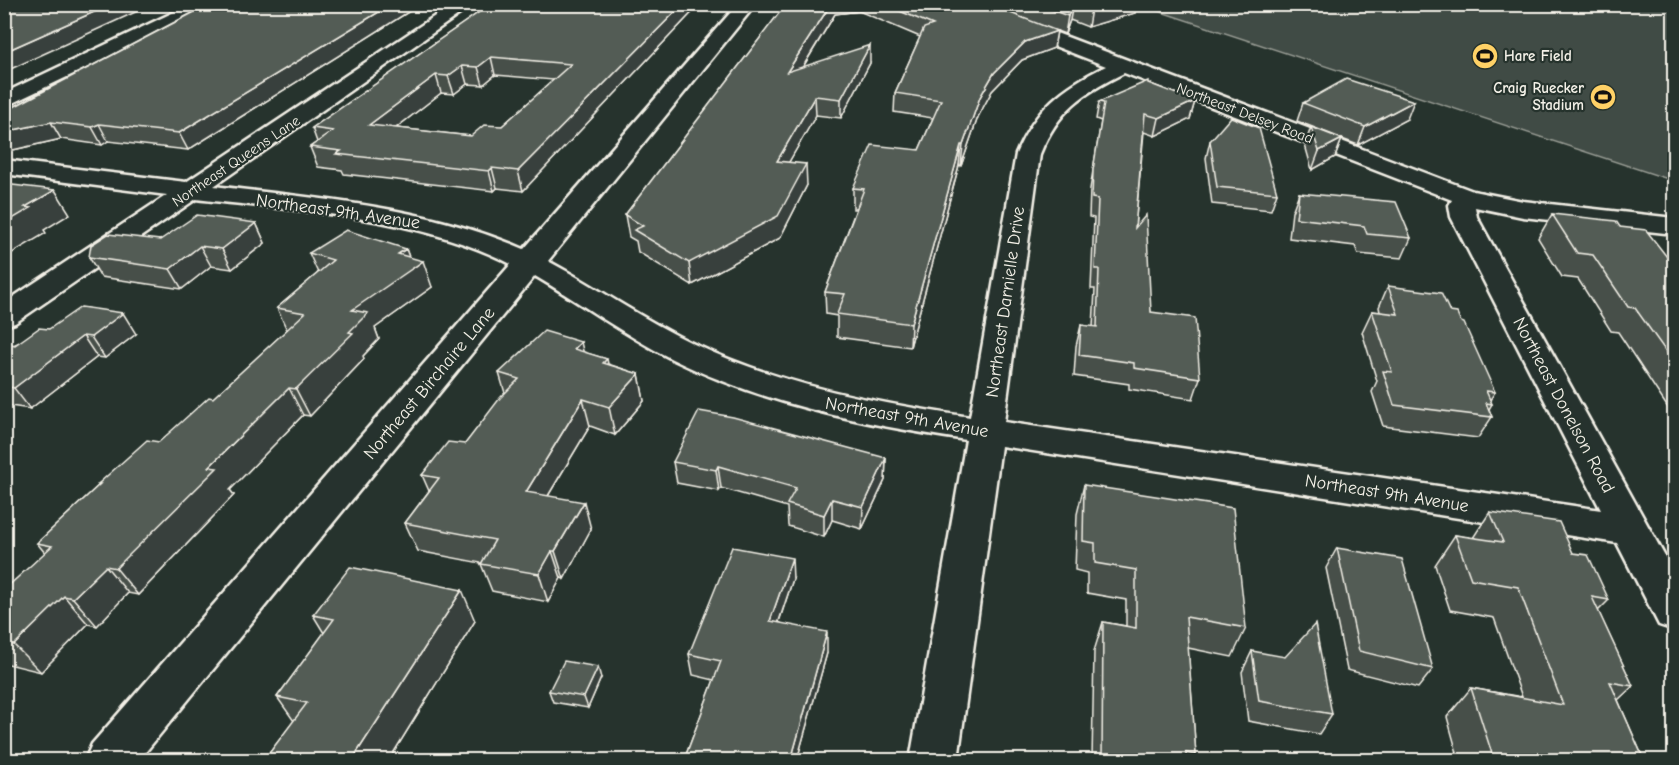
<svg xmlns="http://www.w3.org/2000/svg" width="1679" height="765" font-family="'Comic Neue',sans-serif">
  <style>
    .green { fill: #414b45; stroke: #9a9e96; stroke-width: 1.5 }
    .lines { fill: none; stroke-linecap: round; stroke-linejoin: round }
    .minor-casing { stroke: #f4f1e8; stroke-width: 5 }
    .tertiary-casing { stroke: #f4f1e8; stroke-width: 5 }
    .minor { fill: #26332d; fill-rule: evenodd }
    .tertiary { fill: #26332d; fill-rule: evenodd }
    .wall { fill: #474f49; stroke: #f4f1e8; stroke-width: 1.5; fill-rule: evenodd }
    .shaded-wall { fill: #39403c; stroke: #f4f1e8; stroke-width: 1.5 }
    .building { fill: #525c55; stroke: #f4f1e8; stroke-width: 1.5; fill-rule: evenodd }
    .labels { text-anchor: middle; stroke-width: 4.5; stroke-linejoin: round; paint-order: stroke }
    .far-poi-label { font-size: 15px; font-weight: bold; fill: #f4f1e8; stroke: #26332d; text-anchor: start }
    .far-street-label { font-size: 15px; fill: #f4f1e8; stroke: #26332d }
    .street-label { font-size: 18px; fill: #f4f1e8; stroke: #26332d }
  </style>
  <rect width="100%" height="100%" fill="#26332d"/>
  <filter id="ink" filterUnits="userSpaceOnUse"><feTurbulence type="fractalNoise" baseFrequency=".0167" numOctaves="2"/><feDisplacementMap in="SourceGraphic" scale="12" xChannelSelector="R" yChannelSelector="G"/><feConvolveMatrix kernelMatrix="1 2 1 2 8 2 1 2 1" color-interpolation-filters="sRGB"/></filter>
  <g filter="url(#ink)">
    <polygon class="green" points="1140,5 1674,5 1674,181"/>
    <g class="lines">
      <defs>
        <path id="minor" d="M453,4H474L214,186C321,199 424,206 524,249L738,4H756L548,261C597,287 643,320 694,344C781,385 875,403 970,417L1016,154C1036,108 1062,87 1106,66L957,8L955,4H980L1473,191L1523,201L1674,218V234L1523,217L1475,207L1477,217L1674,573V630L1659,625L1617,543L1001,446L958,760H910L966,440C866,425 764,404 672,359C624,335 581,303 535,276L139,760H85L92,744L511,264C415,215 301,212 196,199L15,323L4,326V303L167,195L4,174V160L186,182ZM1124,73L1452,200L1449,205L1451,217L1601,510L1004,422L1040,154C1058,110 1083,93 1124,73Z"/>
        <polygon id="tertiary" points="191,4 214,4 212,8 4,107 4,93"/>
      </defs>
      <use href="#minor" class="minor-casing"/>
      <use href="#tertiary" class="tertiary-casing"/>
      <use href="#minor" class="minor"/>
      <use href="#tertiary" class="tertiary"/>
    </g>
    <g class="wall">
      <polygon points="189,4 421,4 188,150 108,141 102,145 61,139 4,152 4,112 192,13"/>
      <path d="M491,4H700L523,191L497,188L494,191L344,174L342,170L318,167L310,147L317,142L312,128ZM495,75L554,80L502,126L471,136L396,128L441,93L454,94L467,84L483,85Z"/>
      <polygon points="786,4 1137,4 1135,13 1088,27 1070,20 1065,34 1057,31 1054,48 1022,60 992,91 978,117 961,166 959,165 910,347 837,337 837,316 826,314 825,292 856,209 853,209 853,188 919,150 933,118 894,112 895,93 920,37 859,11 835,14 803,67 870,63 841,118 816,115 789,162 807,185 780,238 692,285 638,252 636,241 629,237 625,215"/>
      <polygon points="1148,83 1195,101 1190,119 1155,136 1144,132 1135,228 1151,312 1200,378 1193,399 1129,389 1129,384 1074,376 1076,346 1081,325 1093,327 1095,289 1091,289 1094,218 1089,217 1090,189 1101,121 1096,119 1099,102"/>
      <polygon points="1303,103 1407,119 1358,145 1342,139 1335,157 1312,170 1305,145 1311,127 1338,137 1297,121"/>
      <polygon points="1210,141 1277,193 1271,210 1212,204 1206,158"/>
      <polygon points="1299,193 1411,238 1402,258 1358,254 1355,246 1289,238 1292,212"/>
      <polygon points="1552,214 1620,227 1674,266 1674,417 1618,332 1611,331 1578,279 1562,277 1538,238"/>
      <polygon points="256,223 265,243 232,269 211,266 182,289 101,277 89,257 160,240"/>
      <polygon points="406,249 409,257 432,287 375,328 379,339 363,356 364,359 310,416 303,415 230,490 234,495 138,595 128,593 97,626 88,624 41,672 4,663 4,590 45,553 37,543 99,485 98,484 159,442 213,398 287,330 277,308 318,273 309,253"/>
      <polygon points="1388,286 1450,312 1495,392 1490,400 1492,404 1489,409 1492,417 1478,438 1383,426 1372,392 1377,381 1362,332 1372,311 1380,312 1379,307"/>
      <polygon points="49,329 136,334 105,358 97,357 30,409 4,405 4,349"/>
      <polygon points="583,352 607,359 608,364 639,374 644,401 615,435 590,426 548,496 591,529 564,579 561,578 548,602 492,591 481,564 481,563 418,551 405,523 429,491 422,475 465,444 505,393 499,373"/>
      <polygon points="886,458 885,480 862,529 832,520 824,537 788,526 787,507 721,488 719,491 677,483 673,462"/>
      <polygon points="1084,485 1246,628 1232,657 1188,648 1196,755 1193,760 1092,760 1094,651 1103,622 1126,626 1126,600 1087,593 1087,573 1075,570 1077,514"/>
      <polygon points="1490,512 1573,553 1609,600 1598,611 1633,686 1618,700 1644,760 1459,760 1447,717 1471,688 1522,697 1494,618 1450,610 1435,565 1455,535 1473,538"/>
      <polygon points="1337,548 1433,669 1418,688 1347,670 1326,568"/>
      <polygon points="793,579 779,622 827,653 797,760 684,760 714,680 693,675 689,654"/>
      <polygon points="313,615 475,621 389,760 264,760 294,721 277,697 324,633"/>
      <polygon points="1252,651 1332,714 1319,734 1248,721 1242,672"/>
      <polygon points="601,678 588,708 553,702 549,691"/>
    </g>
    <g class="shaded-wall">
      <polygon points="112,4 153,4 4,72 4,52"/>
      <polygon points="392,4 421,4 188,150 179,133"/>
      <polygon points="683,4 700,4 523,191 518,171"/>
      <polygon points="831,4 859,4 859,11 835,14 788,91 787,72"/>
      <polygon points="1073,4 1070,20 1065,34 1068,16"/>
      <polygon points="1109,4 1137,4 1135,13 1088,27 1091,9"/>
      <polygon points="1057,31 1054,48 1022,60 992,91 978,117 961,166 963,145 980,97 994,73 1025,42"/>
      <polygon points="870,45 870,63 841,118 841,99"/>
      <polygon points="491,57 495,75 483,85 478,67"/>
      <polygon points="462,66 467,84 454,94 448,76"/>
      <polygon points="436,75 441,93 375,144 369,125"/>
      <polygon points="815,96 816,115 778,181 777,161"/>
      <polygon points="1195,101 1190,119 1155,136 1159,118"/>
      <polygon points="1414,101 1407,119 1358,145 1365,127"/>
      <polygon points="51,122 61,139 4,152 4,132"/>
      <polygon points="99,124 108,141 102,145 92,127"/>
      <polygon points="1342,139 1335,157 1312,170 1319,151"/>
      <polygon points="961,145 959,165 910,347 911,324"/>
      <polygon points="806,164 807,185 780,238 692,285 689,263"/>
      <polygon points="492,168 497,188 494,191 489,171"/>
      <polygon points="55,190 70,214 44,230 46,233 4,258 4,224 25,207"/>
      <polygon points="256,223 265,243 232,269 222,249"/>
      <polygon points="200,246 211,266 182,289 170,269"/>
      <polygon points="406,249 413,268 423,261 432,287 375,328 379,339 363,356 364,359 310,416 296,389 349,332 352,310 398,254"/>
      <polygon points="123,313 136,334 105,358 91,337"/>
      <polygon points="83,336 97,357 30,409 14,388"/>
      <polygon points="581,342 587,368 574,349"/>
      <polygon points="639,374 644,401 615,435 609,407"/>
      <polygon points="289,388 303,415 230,490 234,495 138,595 116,568 209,467"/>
      <polygon points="583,399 590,426 534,519 526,492"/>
      <polygon points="886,458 885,480 862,529 863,507"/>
      <polygon points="718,466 721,488 719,491 716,470"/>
      <polygon points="832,499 832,520 824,537 824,515"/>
      <polygon points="584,502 591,529 564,579 555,551"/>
      <polygon points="552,551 561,578 548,602 539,574"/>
      <polygon points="792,558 793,579 772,642 770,621"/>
      <polygon points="106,566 128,593 97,626 73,598"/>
      <polygon points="462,590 475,621 389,760 352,760"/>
      <polygon points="64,596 88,624 41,672 14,645"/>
      <polygon points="827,632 827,653 797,760 791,760"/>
      <polygon points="598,667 601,678 588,708 584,697"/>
    </g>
    <g class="building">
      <polygon points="4,4 112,4 4,52"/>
      <polygon points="189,4 392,4 179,133 99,124 92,127 51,122 4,132 4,112 193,13"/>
      <path d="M491,4H683L518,171L492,168L489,171L336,154L341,151L310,147L333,131L312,128ZM491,57L571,64L502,126L484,125L471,136L369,125L436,75L448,76L462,66L478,67Z"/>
      <polygon points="786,4 831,4 787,72 870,45 841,99 815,96 777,161 806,164 778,216 689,263 634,230 643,226 625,215"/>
      <polygon points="883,4 987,4 1057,31 1025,42 994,73 980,97 963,145 961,145 911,324 837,314 845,294 825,292 864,189 853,188 872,145 919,150 941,100 895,93 924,28 933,25"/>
      <polygon points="1035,4 1072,4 1068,16"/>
      <polygon points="1077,4 1109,4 1091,9"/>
      <polygon points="1346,79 1414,101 1365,127 1303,103"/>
      <polygon points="1148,81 1148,83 1195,101 1159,118 1145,114 1135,228 1146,215 1151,312 1195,318 1200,378 1134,368 1134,363 1079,355 1081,325 1097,327 1099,269 1095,269 1098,199 1092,198 1093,170 1104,103 1099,102"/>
      <polygon points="1231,117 1259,128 1277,193 1217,187 1210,141"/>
      <polygon points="1311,127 1342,139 1319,151"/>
      <polygon points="4,184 55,190 25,207 31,208 4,224"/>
      <polygon points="1299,193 1396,202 1411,238 1367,234 1364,226 1296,218"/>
      <polygon points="1552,214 1616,221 1620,227 1646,230 1674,266 1674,363 1635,308 1628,307 1593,255 1577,253"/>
      <polygon points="197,215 256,223 222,249 200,246 170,269 89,257 91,245 108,234 160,240"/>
      <polygon points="346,230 406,249 398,254 423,261 352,310 368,313 349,332 353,333 296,389 289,388 209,467 217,468 116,568 106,566 73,598 64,596 14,645 4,643 4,590 52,546 37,543 100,484 98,484 147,440 159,442 209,397 213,398 305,313 277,308 333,260 309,253"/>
      <polygon points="1388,286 1441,293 1450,312 1457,313 1461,322 1464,323 1495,392 1486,391 1492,404 1486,403 1492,417 1394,405 1383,371 1392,372 1372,311 1398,314"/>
      <polygon points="81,307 123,313 91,337 83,336 14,388 4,386 4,349 11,344 15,345 39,328 49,329"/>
      <polygon points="544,331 581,342 574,349 607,359 603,363 639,374 609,407 583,399 526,492 584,502 555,551 552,551 539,574 481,564 495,540 405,523 439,478 422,475 448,442 465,444 500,398 519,379 499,373"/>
      <polygon points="699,411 733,417 886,458 863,507 832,499 824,515 787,504 796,488 718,466 716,470 673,462"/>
      <polygon points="1084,485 1233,508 1246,628 1186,617 1196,755 1186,753 1186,760 1102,760 1103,622 1136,628 1136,570 1095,563 1095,543 1083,541"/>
      <polygon points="1490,512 1559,522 1573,553 1588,555 1609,600 1592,597 1633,686 1610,682 1644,760 1494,760 1471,688 1563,705 1518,587 1471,579 1455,535 1503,542"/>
      <polygon points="732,547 792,558 770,621 827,632 791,760 684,760 721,661 689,654"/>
      <polygon points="1337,548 1402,559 1433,669 1359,651"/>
      <polygon points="350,567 462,590 352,760 264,760 307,703 277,697 334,619 313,615"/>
      <polygon points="1315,624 1332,714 1259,701 1252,651 1285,657"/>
      <polygon points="564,661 598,667 584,697 549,691"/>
    </g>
  </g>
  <defs>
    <symbol id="stadium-disc" viewBox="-11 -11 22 22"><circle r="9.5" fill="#ffd166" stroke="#26332d"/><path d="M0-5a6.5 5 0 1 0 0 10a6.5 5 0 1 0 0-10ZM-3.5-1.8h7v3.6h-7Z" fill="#111"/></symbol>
  </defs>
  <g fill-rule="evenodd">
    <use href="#stadium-disc" x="1470" y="41" width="30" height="30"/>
    <use href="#stadium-disc" x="1588" y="82" width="30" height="30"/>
  </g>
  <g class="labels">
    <g class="far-poi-label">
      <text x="1504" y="61">Hare Field</text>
      <text x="1584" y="93" text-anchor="end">Craig Ruecker<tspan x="1584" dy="17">Stadium</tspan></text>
    </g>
    <g class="far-street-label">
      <text transform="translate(1245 113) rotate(21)" y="5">Northeast Delsey Road</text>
      <text transform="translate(236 161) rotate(-34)" y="5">Northeast Queens Lane</text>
    </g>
    <g class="street-label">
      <text transform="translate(338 211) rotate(8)" y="6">Northeast 9th Avenue</text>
      <text transform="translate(1005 302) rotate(-82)" y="6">Northeast Darnielle Drive</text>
      <text transform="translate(429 383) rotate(-50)" y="6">Northeast Birchaire Lane</text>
      <text transform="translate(1564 405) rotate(62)" y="6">Northeast Donelson Road</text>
      <text transform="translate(907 417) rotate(10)" y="6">Northeast 9th Avenue</text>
      <text transform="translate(1387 493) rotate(9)" y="6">Northeast 9th Avenue</text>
    </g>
  </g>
  <rect width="1679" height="765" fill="none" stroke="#26332d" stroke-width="24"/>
  <rect x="12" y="12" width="1655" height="741" fill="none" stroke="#f4f1e8" stroke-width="2" filter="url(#ink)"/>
</svg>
